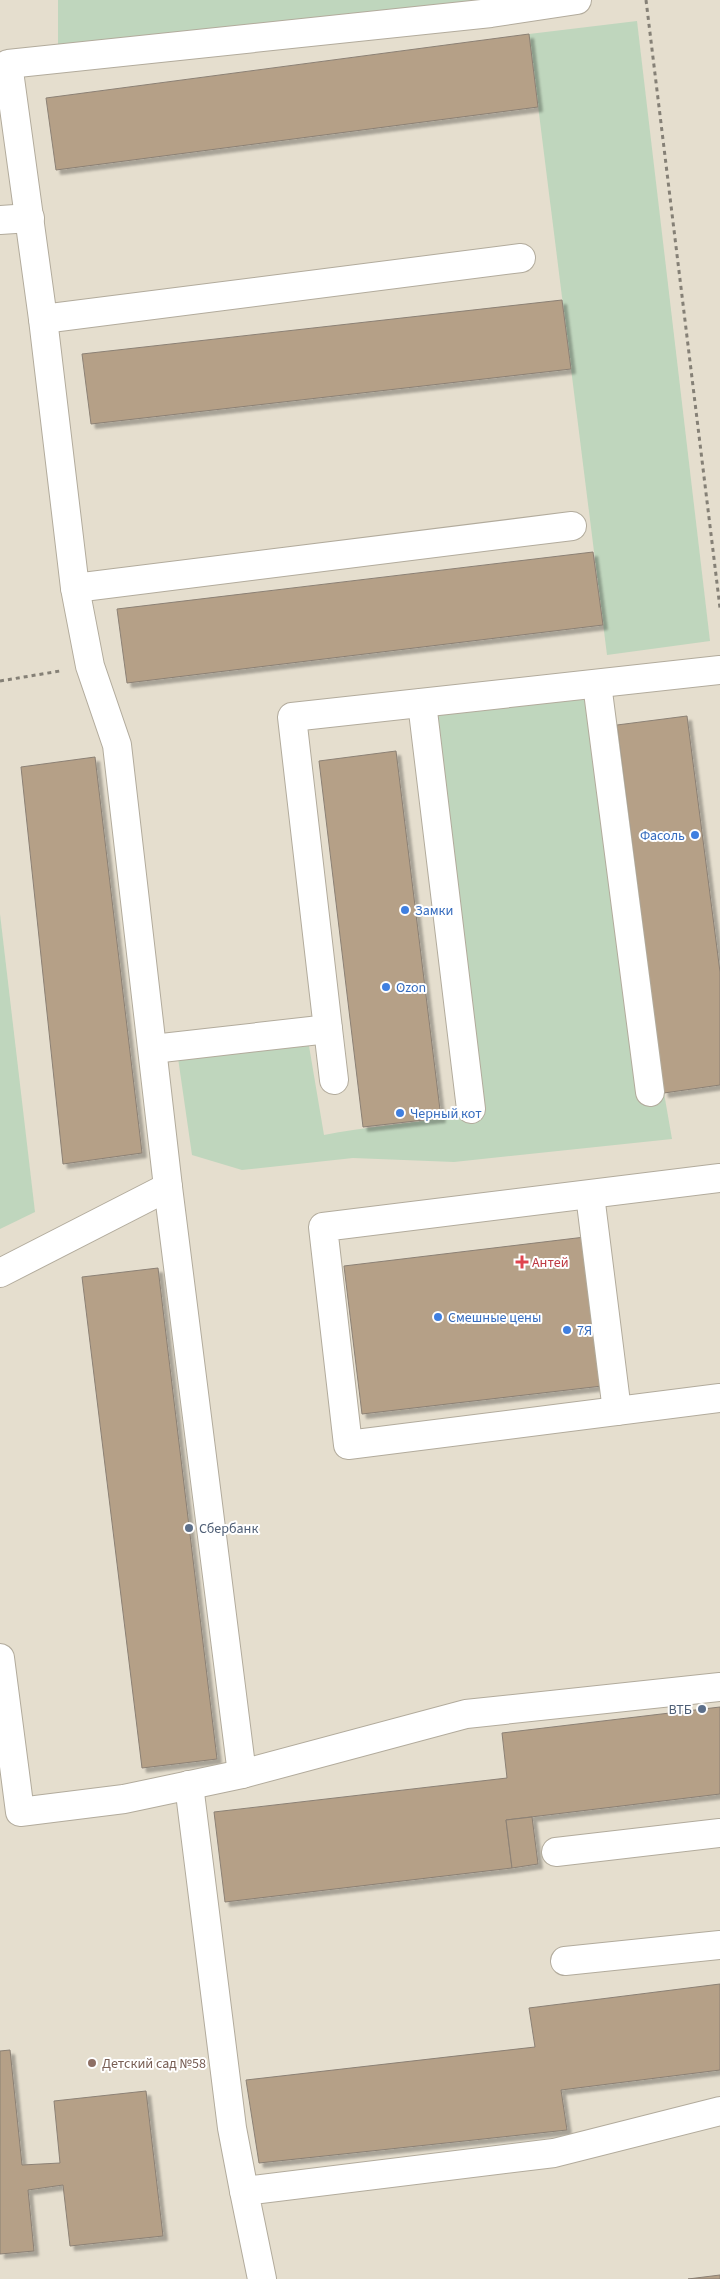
<svg xmlns="http://www.w3.org/2000/svg" width="720" height="2279" font-family="'Source Sans 3',sans-serif">
  <style>
    .green { fill: #bfd6bd }
    .building { fill: #b5a087; stroke: #8c8175; filter: url(#shadow) }
    .lines { fill: none; stroke-linecap: round; stroke-linejoin: round }
    .minor-casing { stroke: #b2ab9c; stroke-width: 30 }
    .path { stroke: #858076; stroke-width: 3; stroke-dasharray: 4 4; stroke-linecap: butt }
    .minor { stroke: #fff; stroke-width: 28 }
    .shop-dot { fill: #3f7fe0; stroke: #fff; stroke-width: 2 }
    .health-dot { fill: #e0444e; stroke: #fff; stroke-width: 2 }
    .service-dot { fill: #5c6f8a; stroke: #fff; stroke-width: 2 }
    .education-dot { fill: #8d6e63; stroke: #fff; stroke-width: 2 }
    .labels { text-anchor: middle; stroke-width: 4; stroke-linejoin: round; paint-order: stroke }
    .shop-label { font-size: 14px; fill: #366cbe; stroke: #fff; text-anchor: start }
    .health-label { font-size: 14px; fill: #be3a42; stroke: #fff; text-anchor: start }
    .service-label { font-size: 14px; fill: #4e5e75; stroke: #fff; text-anchor: start }
    .education-label { font-size: 14px; fill: #785e54; stroke: #fff; text-anchor: start }
  </style>
  <defs>
    <filter id="shadow"><feDropShadow dx="4.5" dy="4.5" stdDeviation="1" flood-color="#0004"/></filter>
  </defs>
  <rect width="100%" height="100%" fill="#e5dece"/>
  <g class="green">
    <polygon points="58,0 485,0 58,53"/>
    <polygon points="637,21 710,641 607,655 529,34"/>
    <path d="M589,696L637,1092L664,1093L672,1139L454,1162L353,1158L242,1170L192,1155L178,1058L309,1046L324,1135C363,1127 401,1125 440,1118C456,1115 468,1109 485,1110L437,714Z"/>
    <polygon points="0,914 35,1212 0,1229"/>
  </g>
  <g class="building">
    <polygon points="529,34 538,107 56,170 46,98"/>
    <polygon points="562,300 571,369 91,424 82,354"/>
    <polygon points="593,552 603,625 127,683 117,609"/>
    <polygon points="687,716 720,972 720,1085 664,1093 617,725"/>
    <polygon points="396,751 441,1118 363,1127 319,761"/>
    <polygon points="95,757 142,1153 63,1164 21,767"/>
    <polygon points="585,1237 602,1386 362,1414 344,1266"/>
    <polygon points="158,1268 217,1759 142,1768 82,1277"/>
    <polygon points="720,1707 720,1794 506,1820 512,1868 225,1902 214,1812 507,1778 502,1733"/>
    <polygon points="532,1817 538,1864 512,1868 506,1820"/>
    <polygon points="720,1984 720,2070 561,2090 567,2130 259,2163 246,2080 535,2047 529,2008"/>
    <polygon points="10,2050 22,2165 60,2163 54,2101 146,2091 163,2236 70,2246 63,2185 28,2190 34,2251 0,2254 0,2051"/>
    <polygon points="720,2275 720,2279 688,2279"/>
  </g>
  <g class="lines">
    <defs>
      <g id="minor">
        <polyline points="0,220 30,218"/>
        <polyline points="43,319 521,258"/>
        <polyline points="572,526 75,588 43,319 8,64 491,13 577,0"/>
        <polyline points="75,588 90,666 117,745 168,1187 242,1774 466,1714 720,1687"/>
        <polyline points="597,684 650,1092"/>
        <polyline points="422,703 471,1109"/>
        <polyline points="328,1029 334,1080"/>
        <polyline points="153,1049 328,1029 292,717 720,670"/>
        <polyline points="720,1178 323,1227 348,1445 720,1398"/>
        <polyline points="590,1195 617,1411"/>
        <polyline points="0,1273 168,1187"/>
        <polyline points="0,1658 20,1812 124,1799 242,1774"/>
        <polyline points="189,1785 232,2128 244,2191"/>
        <polyline points="556,1852 720,1833"/>
        <polyline points="565,1961 720,1945"/>
        <polyline points="262,2279 244,2191 554,2153 720,2111"/>
      </g>
    </defs>
    <use href="#minor" class="minor-casing"/>
    <g class="path">
      <polyline points="646,0 720,608"/>
      <polyline points="0,681 60,671"/>
    </g>
    <use href="#minor" class="minor"/>
  </g>
  <g class="shop-dot">
    <circle cx="695" cy="835" r="5"/>
    <circle cx="405" cy="910" r="5"/>
    <circle cx="386" cy="987" r="5"/>
    <circle cx="400" cy="1113" r="5"/>
    <circle cx="438" cy="1317" r="5"/>
    <circle cx="567" cy="1330" r="5"/>
  </g>
  <path class="health-dot" d="M519.5 1254.5h5v5h5v5h-5v5h-5v-5h-5v-5h5z"/>
  <g class="service-dot">
    <circle cx="189" cy="1528" r="5"/>
    <circle cx="702" cy="1709" r="5"/>
  </g>
  <circle class="education-dot" cx="92" cy="2063" r="5"/>
  <g class="labels">
    <g class="shop-label">
      <text x="685" y="840" text-anchor="end">Фасоль</text>
      <text x="415" y="915">Замки</text>
      <text x="396" y="992">Ozon</text>
      <text x="410" y="1118">Черный кот</text>
      <text x="448" y="1322">Смешные цены</text>
      <text x="577" y="1335">7Я</text>
    </g>
    <g class="health-label">
      <text x="532" y="1267">Антей</text>
    </g>
    <g class="service-label">
      <text x="199" y="1533">Сбербанк</text>
      <text x="692" y="1714" text-anchor="end">ВТБ</text>
    </g>
    <g class="education-label">
      <text x="102" y="2068">Детский сад №58</text>
    </g>
  </g>
</svg>
